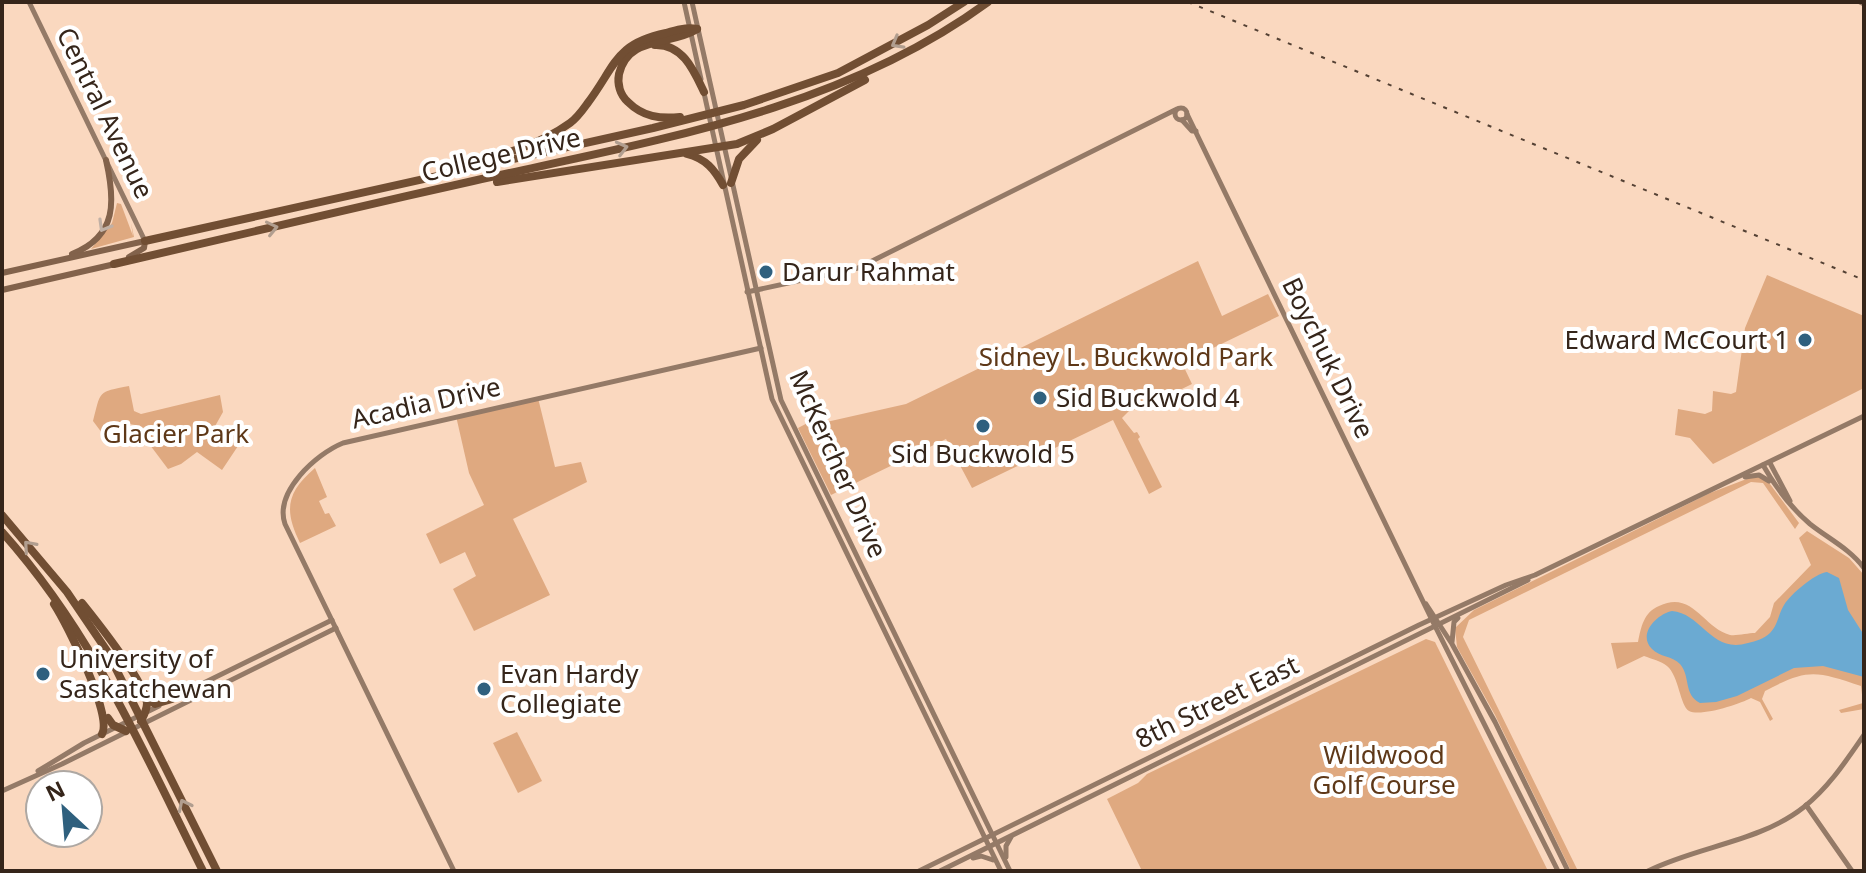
<svg xmlns="http://www.w3.org/2000/svg" width="1866" height="873" font-family="'Noto Sans',sans-serif">
  <style>
    .green { fill: #dfa980 }
    .water { fill: #6baad2 }
    .lines { fill: none; stroke-linecap: round; stroke-linejoin: round }
    .secondary { stroke: #947a67; stroke-width: 5 }
    .primary { stroke: #82624b; stroke-width: 6 }
    .highway { stroke: #714e33; stroke-width: 8 }
    .rail { stroke: #544134; stroke-width: 2; stroke-dasharray: 4 8; stroke-linecap: butt }
    .oneway { stroke: #b19e8f }
    .oneway2 { stroke: #c0b0a5 }
    .poi-dot { fill: #2f607e; stroke: #fff; stroke-width: 3 }
    .labels { text-anchor: middle; stroke-width: 8; stroke-linejoin: round; paint-order: stroke }
    .street-label { font-size: 26px; fill: #35251a; stroke: #fff }
    .poi-label { font-size: 26px; fill: #35251a; stroke: #fff; text-anchor: start }
    .park-label { font-size: 26px; fill: #5e3818; stroke: #fff }
  </style>
  <rect width="100%" height="100%" fill="#fad8bf"/>
  <g class="green">
    <polygon points="117,203 121,204 133,236 131,223 134,237 91,249 112,223"/>
    <polygon points="1198,261 1222,316 1268,294 1279,316 1182,363 1192,384 1141,409 1130,410 1122,418 1134,433 1137,432 1140,437 1138,439 1162,487 1149,494 1113,420 972,488 946,439 831,495 798,428 817,418 822,423 906,404"/>
    <polygon points="1767,275 1864,316 1864,388 1713,464 1690,438 1675,435 1678,409 1705,414 1712,411 1713,391 1731,394 1736,392 1745,328"/>
    <path d="M129,386L134,411L141,414L220,395L223,412L214,428L238,446L222,470L197,452L181,464L168,469L135,425L129,424L108,441L93,421C101,391 97,392 129,386Z"/>
    <polygon points="538,398 555,467 581,462 587,482 513,519 550,595 474,631 453,589 476,576 465,552 440,564 426,534 484,505 469,473 456,416"/>
    <path d="M315,468L327,497L319,501L325,514L329,513L336,526L300,543C284,510 286,493 315,468Z"/>
    <polygon points="1757,475 1767,480 1799,523 1795,529 1763,483 1751,482 1469,620 1463,637 1578,871 1571,871 1495,715 1457,647 1455,628 1474,610 1710,493"/>
    <path d="M1807,531L1849,558L1864,575V709L1841,713L1839,710L1863,703L1861,686C1816,671 1808,668 1765,691L1762,699L1773,719L1770,721L1760,702L1751,698C1740,704 1701,717 1689,711C1680,706 1679,676 1667,666C1661,661 1652,659 1644,656L1617,669L1611,643L1638,642C1641,627 1644,612 1659,606C1693,590 1703,628 1730,635C1737,636 1748,633 1755,633L1770,617L1774,603L1811,565L1799,538Z"/>
    <polygon points="1426,639 1435,642 1548,871 1142,871 1107,799 1138,783 1147,774"/>
    <polygon points="517,732 542,781 518,793 493,743"/>
  </g>
  <path class="water" d="M1827,572L1839,578L1848,610L1864,635V677L1823,666L1794,668L1737,696L1716,702L1700,703C1683,694 1691,677 1680,664C1673,656 1659,657 1652,649C1637,634 1657,614 1672,611C1703,614 1711,654 1748,643C1756,641 1764,639 1770,633C1778,625 1778,615 1784,605C1791,594 1814,574 1827,572Z"/>
  <g class="lines">
    <g class="secondary">
      <polyline points="29,2 145,241"/>
      <polyline points="684,2 701,79"/>
      <polyline points="692,2 781,400 1010,871"/>
      <polyline points="1860,2 1864,4"/>
      <polyline points="704,93 772,399 1001,871"/>
      <circle cx="1181" cy="114" r="6"/>
      <polyline points="1187,114 1432,620 1558,871"/>
      <polyline points="1182,120 1192,131 1196,131"/>
      <polyline points="747,292 858,268 1177,109"/>
      <polyline points="1770,463 1790,501"/>
      <path d="M1763,465C1776,488 1790,507 1810,524C1829,539 1850,549 1864,568"/>
      <polyline points="1745,477 1759,475 1769,481"/>
      <polyline points="1426,604 1452,644 1495,722 1568,871"/>
      <polyline points="1452,642 1454,622 1458,618"/>
      <polyline points="171,699 332,620"/>
      <polyline points="38,771 84,743 159,706"/>
      <polyline points="2,791 62,764 336,628"/>
      <polyline points="1806,805 1852,871"/>
      <polyline points="1006,857 1006,846 1011,837"/>
      <polyline points="973,858 981,856 993,860"/>
      <path d="M454,871L285,524C274,492 316,454 343,443L761,348"/>
      <polyline points="919,871 1419,625 1506,585 1535,575 1864,416"/>
      <polyline points="940,871 1528,580"/>
      <path d="M1648,871C1698,846 1760,842 1804,807C1829,787 1846,761 1864,735"/>
    </g>
    <g class="primary">
      <path d="M72,254C118,236 115,200 106,160"/>
      <polyline points="129,257 144,248 145,241"/>
      <polyline points="2,273 145,241"/>
      <polyline points="2,290 115,264"/>
    </g>
    <g class="highway">
      <path d="M655,45C683,44 694,71 704,92"/>
      <path d="M680,117C660,119 643,117 628,102C620,95 617,84 619,74C628,35 670,46 697,29"/>
      <path d="M687,154C706,159 714,169 723,185"/>
      <path d="M449,168C492,157 534,149 570,123C577,118 582,111 587,104C616,66 614,44 666,33C676,30 686,27 697,29"/>
      <polyline points="497,182 737,144 773,129 865,80"/>
      <polyline points="731,183 739,159 757,140"/>
      <polyline points="145,241 653,128 744,105 838,73 928,25 964,2"/>
      <path d="M114,264C233,236 353,208 473,181C651,141 838,112 988,2"/>
      <polyline points="2,515 67,592 107,651 217,871"/>
      <path d="M2,532C94,635 142,749 203,871"/>
      <path d="M82,603C98,623 144,680 147,703C147,710 144,715 141,721"/>
      <path d="M54,604C67,624 113,715 102,734"/>
      <polyline points="145,697 155,704 172,699"/>
      <polyline points="108,718 113,725 126,731"/>
    </g>
    <polyline class="rail" points="1188,2 1864,280"/>
  </g>
  <defs><path id="oneway-chevron" d="M-2-3.5L2.5 0L-2 3.5" fill="none" stroke-width="1.6" stroke-linecap="round" stroke-linejoin="round" transform="scale(2)"/></defs>
  <g class="oneway">
    <use href="#oneway-chevron" transform="translate(897 43) rotate(151)"/>
    <use href="#oneway-chevron" transform="translate(622 148) rotate(-14)"/>
    <use href="#oneway-chevron" transform="translate(272 228) rotate(-13)"/>
    <use href="#oneway-chevron" transform="translate(29 546) rotate(-131)"/>
    <use href="#oneway-chevron" transform="translate(184 805) rotate(-116)"/>
  </g>
  <use class="oneway2" href="#oneway-chevron" transform="translate(104 226) rotate(120)"/>
  <g class="poi-dot">
    <circle cx="766" cy="272" r="8"/>
    <circle cx="1805" cy="340" r="8"/>
    <circle cx="1040" cy="398" r="8"/>
    <circle cx="983" cy="426" r="8"/>
    <circle cx="43" cy="674" r="8"/>
    <circle cx="484" cy="689" r="8"/>
  </g>
  <g class="labels">
    <g class="street-label">
      <text transform="translate(105 113) rotate(64)" y="9">Central Avenue</text>
      <text transform="translate(501 155) rotate(-13)" y="9">College Drive</text>
      <text transform="translate(1328 358) rotate(64)" y="9">Boychuk Drive</text>
      <text transform="translate(426 403) rotate(-13)" y="9">Acadia Drive</text>
      <text transform="translate(838 464) rotate(66)" y="9">McKercher Drive</text>
      <text transform="translate(1217 702) rotate(-26)" y="9">8th Street East</text>
    </g>
    <g class="poi-label">
      <text x="782" y="281">Darur Rahmat</text>
      <text x="1789" y="349" text-anchor="end">Edward McCourt 1</text>
      <text x="1056" y="407">Sid Buckwold 4</text>
      <text x="983" y="463" text-anchor="middle">Sid Buckwold 5</text>
      <text x="59" y="668">University of<tspan x="59" dy="30">Saskatchewan</tspan></text>
      <text x="500" y="683">Evan Hardy<tspan x="500" dy="30">Collegiate</tspan></text>
    </g>
    <g class="park-label">
      <text x="1126" y="366">Sidney L. Buckwold Park</text>
      <text x="176" y="443">Glacier Park</text>
      <text x="1384" y="764">Wildwood<tspan x="1384" dy="30">Golf Course</tspan></text>
    </g>
  </g>
  <rect width="1866" height="873" fill="none" stroke="#35251a" stroke-width="8"/>
  <g transform="translate(64 809) rotate(334)"><circle r="38" fill="#ffffff" stroke="#aea8a3" stroke-width="2"/>
  <path d="M0-6L14 30L0 20L-14 30Z" fill="#2f607e"/>
  <text y="-12" font-size="22" font-weight="bold" text-anchor="middle" fill="#35251a">N</text>
  </g>
</svg>
